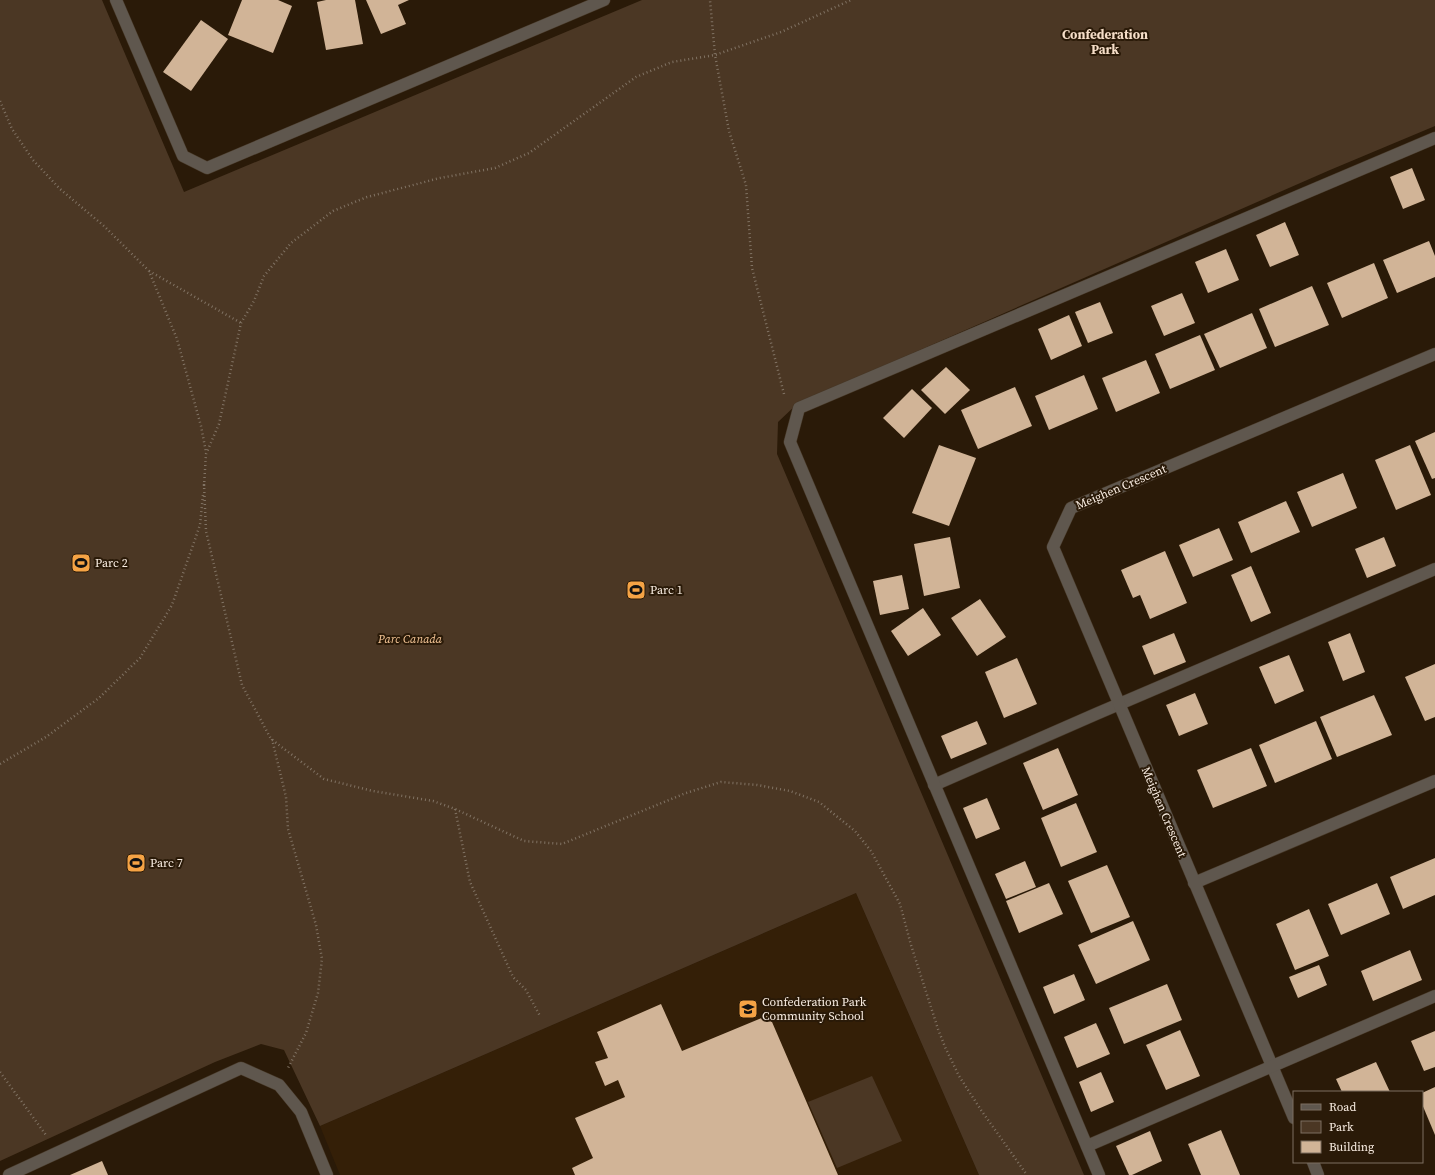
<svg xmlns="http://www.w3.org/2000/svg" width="1435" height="1175" font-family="'Source Serif 4',serif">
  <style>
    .built { fill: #341f07 }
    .green { fill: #4b3724 }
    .building { fill: #d1b497 }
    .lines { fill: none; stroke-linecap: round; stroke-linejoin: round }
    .minor-casing { stroke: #473827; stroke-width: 13 }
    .path { stroke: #817364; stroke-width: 2.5; stroke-dasharray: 1 3; stroke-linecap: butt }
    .minor { stroke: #5f574e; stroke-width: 12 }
    .labels { text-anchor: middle; stroke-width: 4; stroke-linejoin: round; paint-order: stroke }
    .street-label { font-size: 12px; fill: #faeee3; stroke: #2a1a08 }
    .poi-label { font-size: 12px; fill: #faeee3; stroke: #2a1a08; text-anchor: start }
    .park-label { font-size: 12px; font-style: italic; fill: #f6c798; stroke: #2a1a08 }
    .neighbourhood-label { font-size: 13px; font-weight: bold; fill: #f6dec8; stroke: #2a1a08 }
  </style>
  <rect width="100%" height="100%" fill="#2a1a08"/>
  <polygon class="built" points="856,893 979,1175 340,1175 320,1126"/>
  <g class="green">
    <polygon points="0,0 102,0 184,192 642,0 1435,0 1435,126 1330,170 797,404 778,422 777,454 1084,1175 979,1175 856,893 320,1126 284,1050 261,1044 215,1062 0,1161"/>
    <polygon points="872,1076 902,1141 837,1168 808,1102"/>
  </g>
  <g class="building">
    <polygon points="242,0 278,0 292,6 273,53 228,35"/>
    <polygon points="326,0 355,0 363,44 326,50 317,2"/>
    <polygon points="366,0 409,0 398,5 406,24 381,34"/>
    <polygon points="201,20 228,39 191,91 163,72"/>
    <polygon points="1412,168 1425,200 1403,209 1390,177"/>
    <polygon points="1285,222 1299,255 1270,267 1256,235"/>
    <polygon points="1429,241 1435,256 1435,277 1397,293 1383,260"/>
    <polygon points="1226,249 1239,280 1208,293 1195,262"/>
    <polygon points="1374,263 1388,298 1342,318 1327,283"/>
    <polygon points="1312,286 1329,325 1275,347 1259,309"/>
    <polygon points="1182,293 1195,323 1164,336 1151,306"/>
    <polygon points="1100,302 1113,333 1088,343 1075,312"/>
    <polygon points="1252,313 1267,348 1220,368 1204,334"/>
    <polygon points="1069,315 1082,346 1051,360 1038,329"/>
    <polygon points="1200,335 1215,370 1170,389 1155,354"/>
    <polygon points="1146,360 1160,393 1116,412 1102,378"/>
    <polygon points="946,367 970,390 945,414 921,390"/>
    <polygon points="1084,375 1098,409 1049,430 1035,396"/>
    <polygon points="1015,387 1032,426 978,449 961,410"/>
    <polygon points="912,389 932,408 904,438 883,418"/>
    <polygon points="1435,432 1435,478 1432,479 1415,441"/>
    <polygon points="939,445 976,458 949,526 912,513"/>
    <polygon points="1410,445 1431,495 1396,510 1375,460"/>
    <polygon points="1343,473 1357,508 1312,527 1297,492"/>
    <polygon points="1286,501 1300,532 1251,553 1238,522"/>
    <polygon points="1219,528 1233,560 1193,577 1179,545"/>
    <polygon points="950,537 960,588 924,596 914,544"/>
    <polygon points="1384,537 1396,566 1367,578 1355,549"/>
    <polygon points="1165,551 1187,603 1150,619 1140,595 1133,598 1121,570"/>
    <polygon points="1251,566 1271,613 1251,622 1231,575"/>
    <polygon points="902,575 909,609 880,615 873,581"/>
    <polygon points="980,599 1006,637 977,656 951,618"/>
    <polygon points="923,608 941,635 908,656 891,631"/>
    <polygon points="1174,633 1186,662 1154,675 1142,646"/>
    <polygon points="1350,633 1365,672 1343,681 1328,642"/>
    <polygon points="1289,655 1304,691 1275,704 1259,667"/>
    <polygon points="1017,658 1037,704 1004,718 985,672"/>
    <polygon points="1435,664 1435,717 1425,721 1405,677"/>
    <polygon points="1195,693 1208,724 1179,736 1166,705"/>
    <polygon points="1374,695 1392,735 1337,757 1320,717"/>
    <polygon points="977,721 987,744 951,759 941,736"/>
    <polygon points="1316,721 1332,759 1275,783 1259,745"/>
    <polygon points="1058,748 1078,795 1043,810 1023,763"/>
    <polygon points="1251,748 1267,786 1213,808 1197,770"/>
    <polygon points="987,798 1000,829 976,839 963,808"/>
    <polygon points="1076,803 1097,852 1061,867 1041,818"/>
    <polygon points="1435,858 1435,895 1403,909 1390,877"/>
    <polygon points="1025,861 1036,887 1006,899 995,874"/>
    <polygon points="1107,865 1130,917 1091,933 1068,881"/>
    <polygon points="1049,883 1063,914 1019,933 1006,901"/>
    <polygon points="1377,883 1390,914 1341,935 1328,904"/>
    <polygon points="1309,909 1329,956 1295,970 1276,924"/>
    <polygon points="1133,921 1150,960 1096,984 1078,945"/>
    <polygon points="1410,950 1422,980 1373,1001 1361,971"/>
    <polygon points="1319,965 1327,985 1298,998 1289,977"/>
    <polygon points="1074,974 1085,1000 1054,1014 1043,987"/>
    <polygon points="1167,984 1182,1020 1124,1044 1109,1008"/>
    <polygon points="661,1004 682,1051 769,1015 838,1175 575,1175 572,1168 593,1158 575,1118 625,1097 618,1080 605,1086 595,1062 608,1058 597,1032"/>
    <polygon points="1096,1023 1110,1054 1077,1068 1064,1037"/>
    <polygon points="1180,1030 1200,1076 1166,1090 1146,1045"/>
    <polygon points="1435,1031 1435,1067 1424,1071 1411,1041"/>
    <polygon points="1376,1062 1390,1092 1342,1092 1336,1079"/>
    <polygon points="1101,1072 1114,1102 1091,1112 1079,1082"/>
    <polygon points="1435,1087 1435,1135 1422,1104 1422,1093"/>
    <polygon points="1221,1130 1240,1175 1201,1175 1188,1144"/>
    <polygon points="1150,1131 1162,1161 1132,1175 1129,1175 1116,1146"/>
    <polygon points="102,1161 108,1175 70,1175"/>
  </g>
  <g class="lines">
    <defs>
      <g id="minor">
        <polyline points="116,0 183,156 207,168 604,0"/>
        <polyline points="934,785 1096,714 1435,569"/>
        <polyline points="1194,883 1435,781"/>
        <polyline points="1294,1118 1053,547 1071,508 1435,354"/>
        <polyline points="1087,1146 1435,996"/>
        <polyline points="1313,1162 1318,1175"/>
        <polyline points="9,1175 241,1068 279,1085 301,1112 327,1175"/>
        <polyline points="1099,1175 790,442 799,408 1435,138"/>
      </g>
    </defs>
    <use href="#minor" class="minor-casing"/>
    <g class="path">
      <polyline points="0,101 12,129 33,160 60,189 104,226 149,271 177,339 201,426 206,452"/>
      <polyline points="149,271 241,323"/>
      <polyline points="784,394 752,268 746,185 729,131 715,55 781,32 851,0"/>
      <polyline points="204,484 206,531 242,685 271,739 324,779 373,791 433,801 455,809 524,841 562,844 686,793 721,782 757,785 790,791 819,802 855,831 871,851 900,904 911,945 938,1029 945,1047 959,1076 981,1110 1027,1175"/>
      <polyline points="204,486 206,454 219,424 241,323 254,301 264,276 291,243 333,211 367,197 440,178 495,168 529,153 636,77 672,62 715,55 710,0"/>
      <polyline points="272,739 286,797 288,829 316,925 322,959 318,993 306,1033 288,1068"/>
      <polyline points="0,764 46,737 99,698 140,658 172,605 200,525 203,495"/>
      <polyline points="455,809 470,882 513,977 526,990 540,1016"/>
      <polyline points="0,1072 46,1135"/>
    </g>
    <use href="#minor" class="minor"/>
  </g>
  <defs>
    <symbol id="stadium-square" viewBox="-11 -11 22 22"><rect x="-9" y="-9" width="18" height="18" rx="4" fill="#f5a345" stroke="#2a1a08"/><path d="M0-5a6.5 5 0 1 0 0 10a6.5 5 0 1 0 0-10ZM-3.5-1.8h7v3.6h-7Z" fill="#111"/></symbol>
    <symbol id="school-square" viewBox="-11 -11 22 22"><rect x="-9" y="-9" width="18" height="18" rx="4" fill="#f5a345" stroke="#2a1a08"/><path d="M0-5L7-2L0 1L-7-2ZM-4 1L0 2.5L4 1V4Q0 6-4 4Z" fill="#111"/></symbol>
  </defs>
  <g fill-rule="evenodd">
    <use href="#stadium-square" x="70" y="552" width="22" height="22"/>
    <use href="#stadium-square" x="625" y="579" width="22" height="22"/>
    <use href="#stadium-square" x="125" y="852" width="22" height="22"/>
    <use href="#school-square" x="737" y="998" width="22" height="22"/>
  </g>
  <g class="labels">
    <g class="street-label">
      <text transform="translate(1121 487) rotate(-23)" y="4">Meighen Crescent</text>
      <text transform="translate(1164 812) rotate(67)" y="4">Meighen Crescent</text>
    </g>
    <g class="poi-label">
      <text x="95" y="567">Parc 2</text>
      <text x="650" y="594">Parc 1</text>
      <text x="150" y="867">Parc 7</text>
      <text x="762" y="1006">Confederation Park<tspan x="762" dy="14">Community School</tspan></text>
    </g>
    <g class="park-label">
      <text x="410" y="643">Parc Canada</text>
    </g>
    <g class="neighbourhood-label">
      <text x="1105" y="39">Confederation<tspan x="1105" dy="15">Park</tspan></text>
    </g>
  </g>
  <rect x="1293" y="1091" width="130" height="72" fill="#2a1a08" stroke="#7d6f60"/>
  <rect x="1301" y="1104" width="20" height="6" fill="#5f574e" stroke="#7d6f60"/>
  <text x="1329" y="1111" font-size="12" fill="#faeee3">Road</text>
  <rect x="1301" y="1121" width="20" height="12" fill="#4b3724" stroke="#7d6f60"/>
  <text x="1329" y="1131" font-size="12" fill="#faeee3">Park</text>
  <rect x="1301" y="1141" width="20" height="12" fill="#d1b497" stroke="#7d6f60"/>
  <text x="1329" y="1151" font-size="12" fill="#faeee3">Building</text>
</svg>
